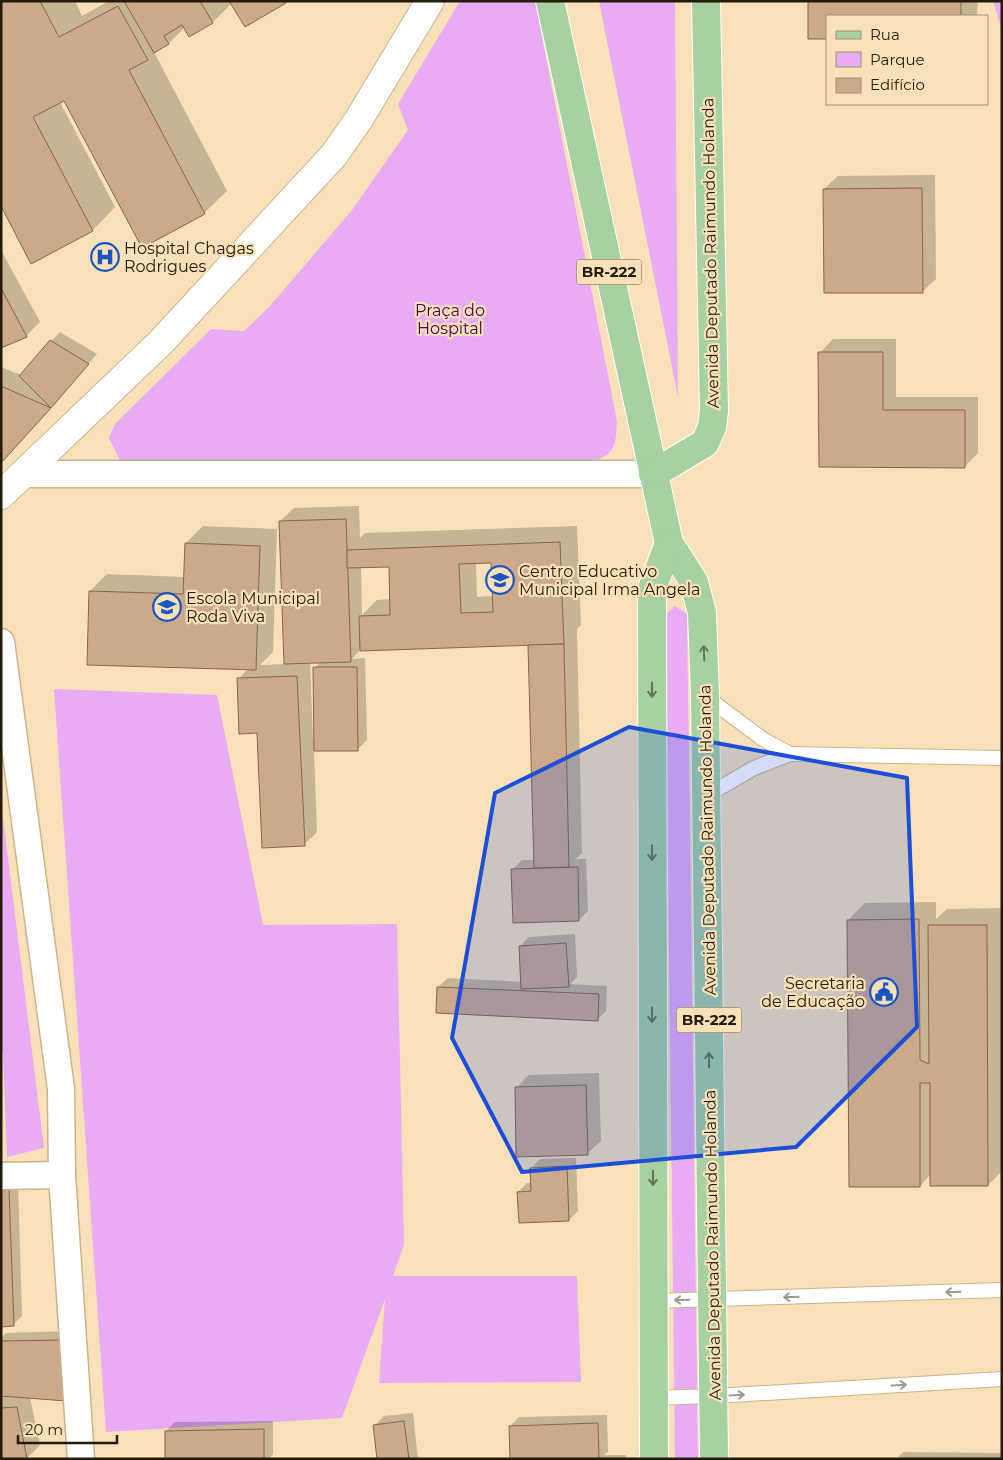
<svg xmlns="http://www.w3.org/2000/svg" width="1003" height="1460" font-family="Montserrat,sans-serif">
  <style>
    .green { fill: #eaabf5 }
    .shadow { fill: #0003; fill-rule: evenodd }
    .building { fill: #cda98c; stroke: #866549; fill-rule: evenodd }
    .lines { fill: none; stroke-linecap: round; stroke-linejoin: round }
    .service-casing { stroke: #cab48c; stroke-width: 16 }
    .minor-casing { stroke: #cab48c; stroke-width: 29 }
    .secondary-casing { stroke: #cab48c; stroke-width: 30 }
    .primary-casing { stroke: #fff; stroke-width: 30 }
    .service { stroke: #fff; stroke-width: 14 }
    .minor { stroke: #fff; stroke-width: 26 }
    .secondary { stroke: #fff; stroke-width: 28 }
    .primary { stroke: #a7d0a3; stroke-width: 28 }
    .oneway { stroke: #647556 }
    .oneway2 { stroke: #9c9891 }
    .marked { fill: #1d4ed8; fill-opacity: 0.2; stroke: #1d4ed8; stroke-width: 4; stroke-linejoin: round }
    .labels { text-anchor: middle; stroke-width: 4.5; stroke-linejoin: round; paint-order: stroke }
    .shield { fill: #f8e1b9; stroke: #62563e; stroke-width: 1 }
    .shield-label { font-size: 15px; font-weight: bold; fill: #221a0a }
    .poi-label { font-size: 16px; fill: #221a0a; stroke: #f8e1b9; text-anchor: start }
    .street-label { font-size: 16px; fill: #221a0a; stroke: #f8e1b9 }
    .park-label { font-size: 16px; fill: #45014f; stroke: #f8e1b9 }
  </style>
  <rect width="100%" height="100%" fill="#f8e1b9"/>
  <g class="green">
    <path d="M460,1H535L617,421C615,448 617,451 592,463L120,461L109,438L115,424L211,329L244,331L269,307L352,210L408,130L398,104Z"/>
    <polygon points="599,1 675,1 678,397"/>
    <polygon points="993,1 1002,1 1002,30"/>
    <polygon points="675,606 687,614 698,1459 675,1459 665,615"/>
    <polygon points="54,689 217,695 263,925 397,924 404,1245 393,1276 577,1276 581,1382 379,1383 385,1299 342,1418 106,1432"/>
    <polygon points="1,802 44,1148 7,1157 3,1052 1,1052"/>
  </g>
  <g class="shadow">
    <polygon points="1,1 75,1 82,16 109,1 286,1 245,26 232,3 213,22 190,35 185,27 169,43 154,52 227,191 204,213 64,99 60,102 115,207 93,230 32,262"/>
    <polygon points="810,1 978,1 977,16 827,16"/>
    <polygon points="935,175 936,279 922,292 824,189 838,176"/>
    <polygon points="1,250 40,322 26,336 1,347"/>
    <polygon points="60,332 97,354 1,461 1,367 21,375"/>
    <polygon points="833,339 896,339 896,397 978,397 978,453 965,466 820,466 820,353"/>
    <path d="M359,506L360,538L365,533L577,526L581,625L577,629L582,853L576,859H586L588,911L579,920L513,869L522,860H535L531,644L361,649L352,659L365,658L367,740L358,749L314,750L317,832L304,845L238,679L248,669L90,591L107,574L185,577L186,543L203,526L277,529L273,652L260,665L286,664L280,521L294,508ZM492,562L494,596L477,597L476,563ZM390,566L391,599L377,600L362,615L361,567ZM321,661L315,668L316,739H313L310,662Z"/>
    <polygon points="936,902 936,919 947,909 1002,908 1002,1171 988,1185 931,1174 920,1186 848,920 865,903"/>
    <polygon points="575,934 577,977 570,984 607,986 606,1011 597,1020 438,987 448,978 522,982 520,946 529,937"/>
    <polygon points="599,1073 601,1141 587,1154 516,1088 529,1075"/>
    <polygon points="576,1158 578,1211 569,1220 518,1192 527,1183 532,1183 531,1168 540,1159"/>
    <polygon points="18,1181 22,1316 13,1325 1,1182"/>
    <polygon points="70,1331 30,1397 40,1445 27,1458 1,1458 1,1338 6,1333"/>
    <polygon points="413,1413 418,1459 378,1459 375,1425 384,1416"/>
    <polygon points="607,1415 608,1452 604,1455 626,1455 626,1459 511,1459 510,1426 519,1417"/>
    <polygon points="273,1421 273,1454 269,1459 166,1459 166,1431 175,1422"/>
    <polygon points="903,1452 1002,1453 1002,1459 897,1459"/>
  </g>
  <g class="building">
    <polygon points="1,1 40,1 59,37 118,6 148,60 129,70 205,214 142,248 64,101 33,117 93,231 31,264 1,206"/>
    <polygon points="124,1 200,1 213,23 189,37 182,25 164,36 169,44 154,53"/>
    <polygon points="229,1 285,1 286,3 245,27"/>
    <polygon points="808,1 961,1 961,16 827,16 827,39 808,39"/>
    <polygon points="922,188 923,293 824,293 823,189"/>
    <polygon points="1,288 27,337 1,348"/>
    <polygon points="50,340 89,364 51,408 19,376"/>
    <polygon points="818,352 883,352 883,410 965,410 965,468 819,467"/>
    <polygon points="1,386 51,408 1,463"/>
    <polygon points="346,519 351,662 284,664 279,521"/>
    <path d="M560,542L564,644L360,651L359,616L390,615L389,567L347,568V550ZM491,563L493,612L461,613L459,564Z"/>
    <polygon points="185,543 260,546 256,670 87,665 89,591 183,594"/>
    <polygon points="564,644 569,867 534,868 528,645"/>
    <polygon points="313,667 357,667 358,751 314,751"/>
    <polygon points="297,676 305,846 262,848 257,733 239,734 237,678"/>
    <polygon points="578,867 579,921 513,923 511,869"/>
    <polygon points="919,919 920,1060 929,1064 928,925 987,925 988,1186 930,1186 930,1083 920,1083 920,1187 849,1187 847,920"/>
    <polygon points="566,943 569,987 521,989 519,946"/>
    <polygon points="437,987 599,994 598,1021 436,1013"/>
    <polygon points="586,1085 588,1155 516,1157 515,1087"/>
    <polygon points="567,1166 569,1221 519,1223 517,1192 531,1191 530,1168"/>
    <polygon points="1,1189 9,1189 14,1326 1,1327"/>
    <polygon points="61,1340 66,1401 1,1396 1,1341"/>
    <polygon points="17,1407 27,1459 1,1459 1,1408"/>
    <polygon points="404,1421 409,1459 377,1459 373,1425"/>
    <polygon points="598,1423 599,1459 510,1459 509,1426"/>
    <polygon points="264,1429 264,1459 165,1459 165,1431"/>
  </g>
  <g class="lines">
    <defs>
      <g id="service">
        <polyline points="705,696 764,740 790,754 754,768 706,796"/>
        <polyline points="790,754 1002,758"/>
        <polyline points="653,1301 1002,1290"/>
        <polyline points="653,1398 714,1396 1002,1379"/>
      </g>
      <g id="minor">
        <polyline points="23,474 653,474"/>
        <polyline points="1,642 61,1089 62,1175 81,1459"/>
        <polyline points="1,1176 62,1175"/>
      </g>
      <polyline id="secondary" points="1,495 161,342 334,155 359,119 430,1"/>
      <g id="primary">
        <polyline points="550,1 669,543 694,582 702,613 705,696 714,1459"/>
        <polyline points="653,474 705,443 712,427 714,411 706,1"/>
        <polyline points="654,1459 652,589 669,543"/>
      </g>
    </defs>
    <use href="#service" class="service-casing"/>
    <use href="#minor" class="minor-casing"/>
    <use href="#secondary" class="secondary-casing"/>
    <use href="#primary" class="primary-casing"/>
    <use href="#service" class="service"/>
    <use href="#minor" class="minor"/>
    <use href="#secondary" class="secondary"/>
    <use href="#primary" class="primary"/>
  </g>
  <defs><path id="oneway-shaft" d="M-6 0H5M1.5-3L5.5 0L1.5 3" fill="none" stroke-width="1.6" stroke-linecap="round" stroke-linejoin="round" transform="scale(1.25)"/></defs>
  <g class="oneway">
    <use href="#oneway-shaft" transform="translate(704 653) rotate(-92)"/>
    <use href="#oneway-shaft" transform="translate(652 690) rotate(90)"/>
    <use href="#oneway-shaft" transform="translate(652 853) rotate(90)"/>
    <use href="#oneway-shaft" transform="translate(652 1015) rotate(90)"/>
    <use href="#oneway-shaft" transform="translate(709 1060) rotate(-91)"/>
    <use href="#oneway-shaft" transform="translate(653 1178) rotate(90)"/>
  </g>
  <g class="oneway2">
    <use href="#oneway-shaft" transform="translate(953 1292) rotate(178)"/>
    <use href="#oneway-shaft" transform="translate(791 1297) rotate(178)"/>
    <use href="#oneway-shaft" transform="translate(682 1300) rotate(179)"/>
    <use href="#oneway-shaft" transform="translate(899 1385) rotate(-3)"/>
    <use href="#oneway-shaft" transform="translate(737 1395) rotate(-3)"/>
  </g>
  <path class="marked" d="M629,727L907,778L917,1027L796,1147L522,1172L452,1038L495,793Z"/>
  <defs>
    <symbol id="hospital-ring" viewBox="-11 -11 22 22"><circle r="9.5" fill="#f8e1b9" stroke="#1a54c0" stroke-width="1.5"/><path d="M-5-5h3v3.5h4V-5h3V5h-3V1.5h-4V5h-3Z" fill="#1a54c0"/></symbol>
    <symbol id="school-ring" viewBox="-11 -11 22 22"><circle r="9.5" fill="#f8e1b9" stroke="#1a54c0" stroke-width="1.5"/><path d="M0-5L7-2L0 1L-7-2ZM-4 1L0 2.5L4 1V4Q0 6-4 4Z" fill="#1a54c0"/></symbol>
    <symbol id="civic-ring" viewBox="-11 -11 22 22"><circle r="9.5" fill="#f8e1b9" stroke="#1a54c0" stroke-width="1.5"/><path d="M-.6-6.5H3V-4.5H.6V-3L4-1V1h2V6H-6V1h2V-1L-.6-3ZM-1.2 2.5V6h2.4V2.5Z" fill="#1a54c0"/></symbol>
  </defs>
  <g fill-rule="evenodd">
    <use href="#hospital-ring" x="89" y="241" width="32" height="32"/>
    <use href="#school-ring" x="484" y="564" width="32" height="32"/>
    <use href="#school-ring" x="151" y="591" width="32" height="32"/>
    <use href="#civic-ring" x="868" y="976" width="32" height="32"/>
  </g>
  <g class="labels">
    <g class="shield">
      <rect x="576.5" y="259.5" width="65" height="25" rx="4"/>
      <rect x="676.5" y="1007.5" width="65" height="25" rx="4"/>
    </g>
    <g class="shield-label">
      <text x="609" y="277">BR-222</text>
      <text x="709" y="1025">BR-222</text>
    </g>
    <g class="poi-label">
      <text x="124" y="254">Hospital Chagas<tspan x="124" dy="18">Rodrigues</tspan></text>
      <text x="519" y="577">Centro Educativo<tspan x="519" dy="18">Municipal Irma Angela</tspan></text>
      <text x="186" y="604">Escola Municipal<tspan x="186" dy="18">Roda Viva</tspan></text>
      <text x="865" y="989" text-anchor="end">Secretaria<tspan x="865" dy="18">de Educação</tspan></text>
    </g>
    <g class="street-label">
      <text transform="translate(710 253) rotate(-91)" y="6">Avenida Deputado Raimundo Holanda</text>
      <text transform="translate(707 840) rotate(-91)" y="6">Avenida Deputado Raimundo Holanda</text>
      <text transform="translate(712 1245) rotate(-91)" y="6">Avenida Deputado Raimundo Holanda</text>
    </g>
    <g class="park-label">
      <text x="450" y="316">Praça do<tspan x="450" dy="18">Hospital</tspan></text>
    </g>
  </g>
  <rect width="1003" height="1460" fill="none" stroke="#221a0a" stroke-width="5"/>
  <rect x="826" y="15" width="162" height="90" fill="#f8e1b9" stroke="#a29173"/>
  <rect x="836" y="31" width="25" height="8" fill="#a7d0a3" stroke="#a29173"/>
  <text x="870" y="40" font-size="15" fill="#221a0a">Rua</text>
  <rect x="836" y="52" width="25" height="15" fill="#eaabf5" stroke="#a29173"/>
  <text x="870" y="65" font-size="15" fill="#221a0a">Parque</text>
  <rect x="836" y="78" width="25" height="15" fill="#cda98c" stroke="#a29173"/>
  <text x="870" y="90" font-size="15" fill="#221a0a">Edifício</text>
  <path d="M18 1435v8h99v-8" fill="none" stroke="#221a0a" stroke-width="2.5"/>
  <text x="25" y="1435" font-size="15" fill="#221a0a" stroke="#f8e1b9" stroke-width="4" paint-order="stroke">20 m</text>
</svg>
